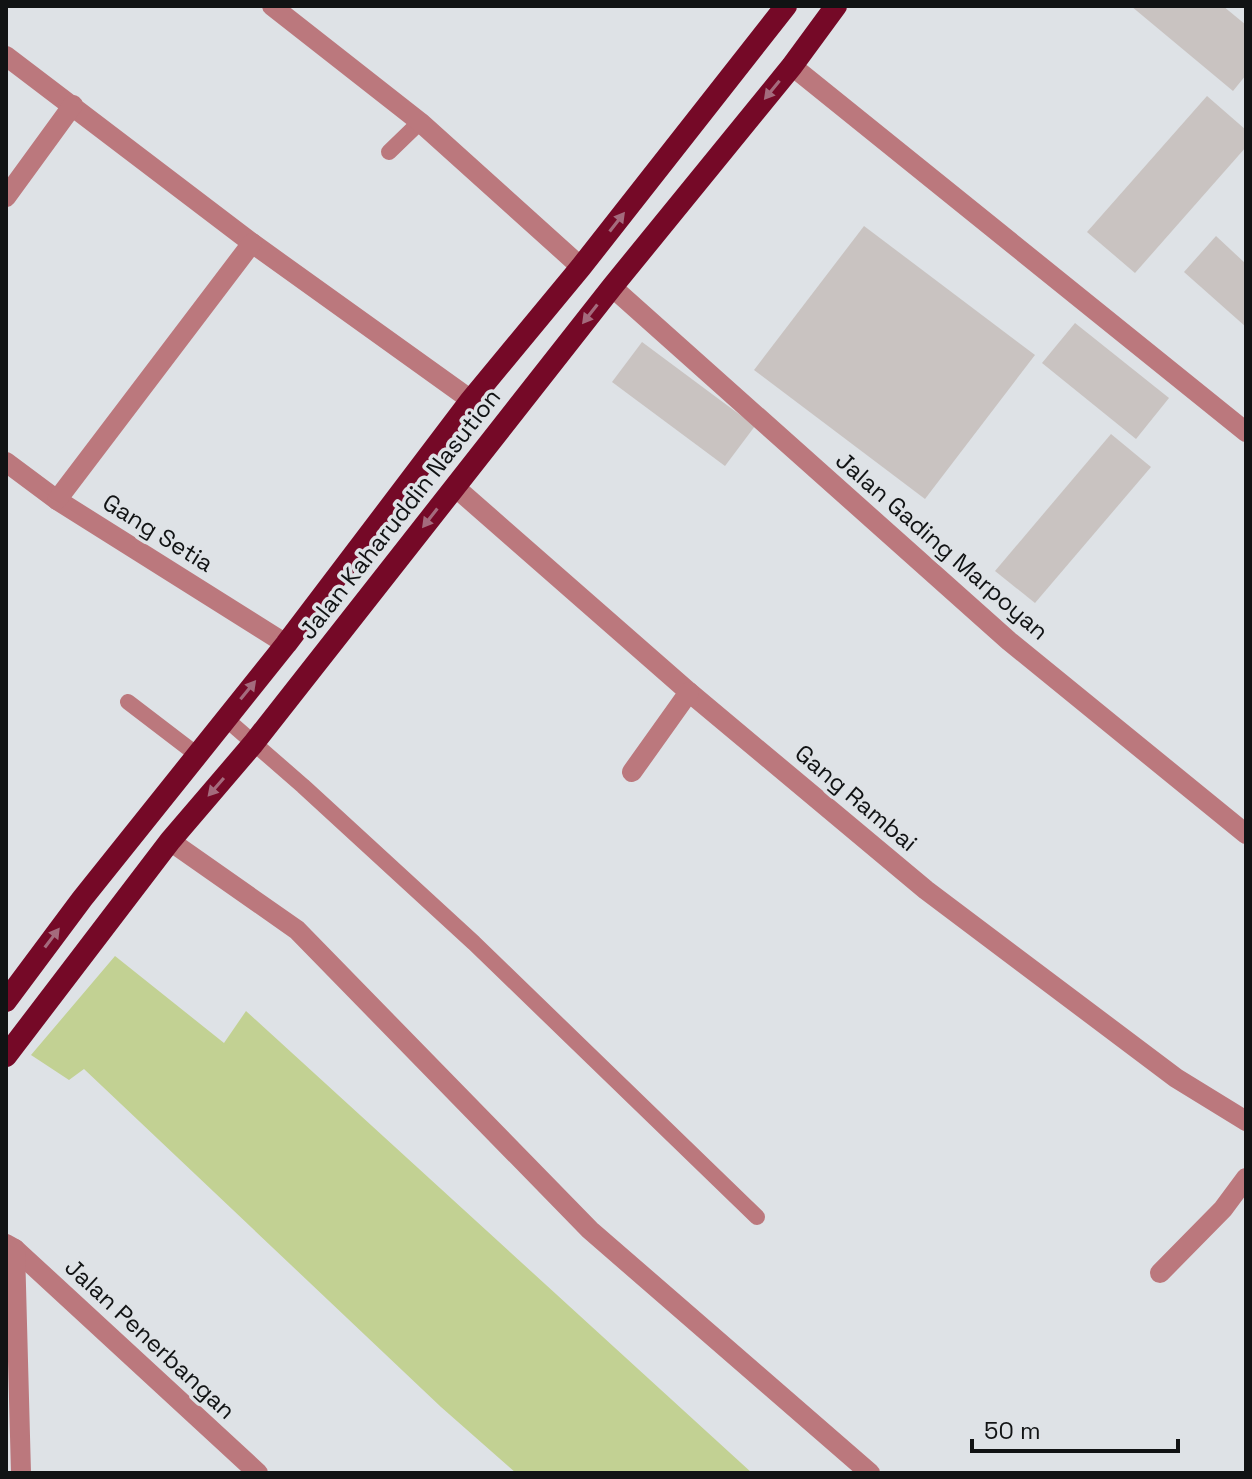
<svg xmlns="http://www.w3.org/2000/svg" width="1252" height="1479" font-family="'Space Grotesk',sans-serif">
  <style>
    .green { fill: #c2d193 }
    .building { fill: #c9c3c1 }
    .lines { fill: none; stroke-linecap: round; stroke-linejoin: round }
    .service { stroke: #bb787d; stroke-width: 16 }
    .minor { stroke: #bb787d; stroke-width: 20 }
    .tertiary { stroke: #bb787d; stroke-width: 20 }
    .trunk { stroke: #750927; stroke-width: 22 }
    .oneway { fill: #a46b7d }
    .labels { text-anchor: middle; stroke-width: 7; stroke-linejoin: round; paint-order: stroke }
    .street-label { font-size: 24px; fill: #111314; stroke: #dee2e6 }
  </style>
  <rect width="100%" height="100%" fill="#dee2e6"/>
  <polygon class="green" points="115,956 224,1043 246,1011 752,1473 516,1473 441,1407 84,1069 69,1080 31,1055"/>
  <g class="building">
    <polygon points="1131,6 1223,6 1246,25 1246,75 1233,91"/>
    <polygon points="1207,96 1246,130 1246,147 1135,273 1087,232"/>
    <polygon points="864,226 1035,355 925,499 754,370"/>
    <polygon points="1216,236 1246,264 1246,327 1184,272"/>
    <polygon points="1075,323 1169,398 1136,439 1042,363"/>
    <polygon points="642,342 755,426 725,466 612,382"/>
    <polygon points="1111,434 1151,467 1035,603 995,571"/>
  </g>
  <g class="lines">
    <g class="service">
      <polyline points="389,152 420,122"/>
      <polyline points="128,702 196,754"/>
      <polyline points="225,718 303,786 474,943 757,1217"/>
    </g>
    <g class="minor">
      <polyline points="272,6 420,122 581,267"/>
      <polyline points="6,56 252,243 471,400"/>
      <polyline points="792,66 1246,432"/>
      <polyline points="6,197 73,105"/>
      <polyline points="6,462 57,500 286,644"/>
      <polyline points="455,487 689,692 926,890 1176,1078 1246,1121"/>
      <polyline points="57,500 252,243"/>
      <polyline points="632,772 689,692"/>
      <polyline points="170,841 297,930 590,1230 870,1473"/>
      <polyline points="6,1244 15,1249 258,1473"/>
      <polyline points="15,1249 21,1473"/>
      <polyline points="1160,1273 1223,1209 1246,1178"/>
    </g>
    <polyline class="tertiary" points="612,287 1009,641 1246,834"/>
    <g class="trunk">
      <polyline points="6,1001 82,899 286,644 471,400 581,267 786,6"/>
      <polyline points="6,1056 170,841 253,744 612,287 792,66 836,6"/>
    </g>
  </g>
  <defs><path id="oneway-solid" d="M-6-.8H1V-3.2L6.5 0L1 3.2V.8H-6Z" transform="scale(2)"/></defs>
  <g class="oneway">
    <use href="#oneway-solid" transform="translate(772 90) rotate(129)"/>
    <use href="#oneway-solid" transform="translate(617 222) rotate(-52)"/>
    <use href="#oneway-solid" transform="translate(590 314) rotate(128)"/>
    <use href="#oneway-solid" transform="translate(430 518) rotate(128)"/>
    <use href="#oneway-solid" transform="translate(248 690) rotate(-51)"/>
    <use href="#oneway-solid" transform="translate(216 787) rotate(131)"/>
    <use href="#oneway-solid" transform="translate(52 938) rotate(-53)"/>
  </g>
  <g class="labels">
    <g class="street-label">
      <text transform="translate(400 514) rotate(-52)" y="8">Jalan Kaharuddin Nasution</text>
      <text transform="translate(158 533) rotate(32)" y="8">Gang Setia</text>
      <text transform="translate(942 546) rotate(41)" y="8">Jalan Gading Marpoyan</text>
      <text transform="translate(856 798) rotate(40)" y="8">Gang Rambai</text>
      <text transform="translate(150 1339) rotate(43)" y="8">Jalan Penerbangan</text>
    </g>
  </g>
  <rect width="1252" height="1479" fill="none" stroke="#111314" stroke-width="16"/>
  <path d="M972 1439v12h206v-12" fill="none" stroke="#111314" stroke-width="4"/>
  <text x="984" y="1439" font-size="24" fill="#111314" stroke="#dee2e6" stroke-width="6" paint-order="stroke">50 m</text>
</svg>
